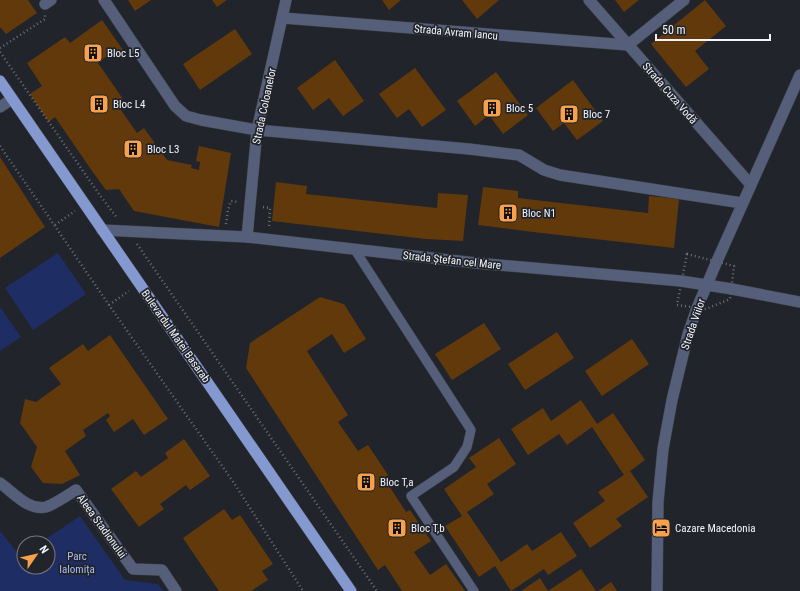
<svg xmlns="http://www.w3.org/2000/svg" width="800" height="591" font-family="'Roboto Condensed',sans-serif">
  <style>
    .green { fill: #1f2d65 }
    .building { fill: #62390b }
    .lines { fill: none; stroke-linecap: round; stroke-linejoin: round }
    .service-casing { stroke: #3e4148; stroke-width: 10 }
    .minor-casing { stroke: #3e4148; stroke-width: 12 }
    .tertiary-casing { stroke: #3e4148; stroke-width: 12 }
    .primary-casing { stroke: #3e4148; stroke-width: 12 }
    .path { stroke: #6d6f76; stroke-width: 2.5; stroke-dasharray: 1 3; stroke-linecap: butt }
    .service { stroke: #555f7a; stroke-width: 9 }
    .minor { stroke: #555f7a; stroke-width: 11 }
    .tertiary { stroke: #555f7a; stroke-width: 11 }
    .primary { stroke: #8599d1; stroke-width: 11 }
    .labels { text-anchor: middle; stroke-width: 3.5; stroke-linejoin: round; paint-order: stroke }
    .street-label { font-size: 11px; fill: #f2f4f9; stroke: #21242b }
    .poi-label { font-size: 11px; fill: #f2f4f9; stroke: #21242b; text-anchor: start }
    .park-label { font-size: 11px; fill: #aabdf3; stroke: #21242b }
  </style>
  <rect width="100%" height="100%" fill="#21242b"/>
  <g class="green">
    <polygon points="58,253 86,294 33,330 5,288"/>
    <polygon points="0,307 21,337 0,351"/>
    <polygon points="80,516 125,580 158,584 163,591 0,591 0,531 20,556 24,554 24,567 48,567 48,543 40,543"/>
  </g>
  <g class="building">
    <polygon points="0,0 28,0 37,13 6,34 0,27"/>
    <polygon points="128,0 151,0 135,11"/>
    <polygon points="212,0 227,0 217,7"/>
    <polygon points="382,0 401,0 389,10"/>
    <polygon points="462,0 499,0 477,19"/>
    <polygon points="615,0 639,0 624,12"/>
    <polygon points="705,0 726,26 695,51 709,69 686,87 651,44"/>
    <polygon points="102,20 123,50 109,59 107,56 98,63 123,99 116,103 137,133 144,128 167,160 192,165 191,168 199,170 200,162 196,161 199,146 231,153 219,227 134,211 119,189 106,190 92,171 55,117 49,122 30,94 42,86 27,63 65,37 70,43"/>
    <polygon points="235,29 252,54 200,90 183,64"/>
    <polygon points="335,60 364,101 343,116 329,98 313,110 297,88"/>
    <polygon points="415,68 446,110 422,127 409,109 397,118 379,94"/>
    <polygon points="496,72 528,115 503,134 489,115 475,126 457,101"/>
    <polygon points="573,80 603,121 577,140 564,123 553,131 536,108"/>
    <polygon points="0,157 45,227 0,258"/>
    <polygon points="276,182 307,186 306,194 437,208 438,193 468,195 463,241 426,239 272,221"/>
    <polygon points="483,187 518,191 518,198 648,213 649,196 679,199 674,248 533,232 478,225"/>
    <polygon points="320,297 344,304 366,339 344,353 332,334 307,351 348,415 338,422 358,451 368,445 388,475 384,478 406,512 410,510 431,541 414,552 430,575 446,564 465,591 402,591 385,565 378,570 246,368 250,343"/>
    <polygon points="484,323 501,349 452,380 435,354"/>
    <polygon points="557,332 574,358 525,390 508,364"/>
    <polygon points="110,335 168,419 144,435 133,419 114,432 106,420 110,416 108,413 83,430 86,436 65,451 80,475 62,484 43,483 31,467 37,447 20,423 25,399 36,402 61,384 49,368 83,344 88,351"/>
    <polygon points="632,339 649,364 602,396 585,371"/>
    <polygon points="581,400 597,424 613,413 645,460 630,471 648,497 616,519 622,526 590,548 573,523 605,501 598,492 624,475 592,427 567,445 559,434 528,455 511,429 543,408 551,421"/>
    <polygon points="499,438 516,464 487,484 494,494 467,512 501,562 527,544 532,551 561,532 577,556 548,575 544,569 511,591 495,566 479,577 445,526 462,516 444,489 476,467 469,458"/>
    <polygon points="184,439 210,476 190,490 186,485 160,504 164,509 139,527 111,489 136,471 141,477 168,458 165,453"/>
    <polygon points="224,509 232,520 240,515 273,564 262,571 268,580 251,591 219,591 183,538"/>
    <polygon points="581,569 596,591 548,591"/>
    <polygon points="540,578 548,591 521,591"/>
    <polygon points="611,582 617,591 598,591"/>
  </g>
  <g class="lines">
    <defs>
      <polyline id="service" points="355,250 471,430 467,447 454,467 411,496 474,591"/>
      <g id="minor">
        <polyline points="104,0 175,106 186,116 201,120 257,130 469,149 519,155 544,170 560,175 742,203"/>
        <polyline points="45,4 51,0"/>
        <polyline points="283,18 628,45 684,0"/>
        <polyline points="0,107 12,99"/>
        <polyline points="102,230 247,237 476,263 681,281 732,289 800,302"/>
        <polyline points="247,237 257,130 286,0"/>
        <path d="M0,483C13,492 28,511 46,507C53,505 68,495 76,490L133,569L162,570L176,591"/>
      </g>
      <g id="tertiary">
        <polyline points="589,0 751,185"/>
        <polyline points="657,591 658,502 663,449 672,400 688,334 697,308 717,261 800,75"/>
      </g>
      <polyline id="primary" points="0,81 351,591"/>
    </defs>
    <use href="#service" class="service-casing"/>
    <use href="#minor" class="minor-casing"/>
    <use href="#tertiary" class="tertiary-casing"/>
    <use href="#primary" class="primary-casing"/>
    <g class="path">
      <polyline points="0,48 45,19 45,15"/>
      <polyline points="0,52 99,194 117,218"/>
      <polyline points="0,146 109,305 234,483 303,591"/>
      <polyline points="263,207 270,208 269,228"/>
      <polyline points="226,224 228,210 231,201 238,202"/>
      <polyline points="55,225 75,211"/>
      <polyline points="137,244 377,591"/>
      <polygon points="687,254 734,266 730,299 706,309 677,305"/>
      <polyline points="109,305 129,291"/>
    </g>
    <use href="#service" class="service"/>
    <use href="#minor" class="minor"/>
    <use href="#tertiary" class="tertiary"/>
    <use href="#primary" class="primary"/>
  </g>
  <defs>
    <symbol id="building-square" viewBox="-11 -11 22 22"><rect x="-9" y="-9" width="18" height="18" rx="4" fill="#f8a14a" stroke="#21242b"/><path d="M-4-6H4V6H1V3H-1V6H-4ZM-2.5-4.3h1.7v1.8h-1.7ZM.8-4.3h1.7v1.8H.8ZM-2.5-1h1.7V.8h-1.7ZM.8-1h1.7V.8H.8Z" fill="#111"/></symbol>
    <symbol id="hotel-square" viewBox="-11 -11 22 22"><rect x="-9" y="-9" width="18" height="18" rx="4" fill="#f8a14a" stroke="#21242b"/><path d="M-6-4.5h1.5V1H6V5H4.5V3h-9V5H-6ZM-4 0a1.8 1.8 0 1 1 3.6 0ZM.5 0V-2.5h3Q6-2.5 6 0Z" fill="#111"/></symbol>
  </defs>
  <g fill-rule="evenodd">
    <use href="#building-square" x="82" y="42" width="22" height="22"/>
    <use href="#building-square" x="88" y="93" width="22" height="22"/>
    <use href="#building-square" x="481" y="97" width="22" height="22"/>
    <use href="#building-square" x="558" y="103" width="22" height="22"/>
    <use href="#building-square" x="122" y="138" width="22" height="22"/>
    <use href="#building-square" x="497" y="202" width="22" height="22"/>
    <use href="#building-square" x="355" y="471" width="22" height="22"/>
    <use href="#building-square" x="386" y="517" width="22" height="22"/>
    <use href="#hotel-square" x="650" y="517" width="22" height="22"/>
  </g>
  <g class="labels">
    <g class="street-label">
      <text transform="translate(456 32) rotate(5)" y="4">Strada Avram Iancu</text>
      <text transform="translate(670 93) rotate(49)" y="4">Strada Cuza Vodă</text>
      <text transform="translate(264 106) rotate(-78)" y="4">Strada Coloanelor</text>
      <text transform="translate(452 260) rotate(6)" y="4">Strada Ștefan cel Mare</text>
      <text transform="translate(693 324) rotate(-71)" y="4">Strada Viilor</text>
      <text transform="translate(176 336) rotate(55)" y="4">Bulevardul Matei Basarab</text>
      <text transform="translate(102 526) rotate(54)" y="4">Aleea Stadionului</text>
    </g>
    <g class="poi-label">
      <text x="107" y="57">Bloc L5</text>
      <text x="113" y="108">Bloc L4</text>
      <text x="506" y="112">Bloc 5</text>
      <text x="583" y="118">Bloc 7</text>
      <text x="147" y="153">Bloc L3</text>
      <text x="522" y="217">Bloc N1</text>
      <text x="380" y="486">Bloc T,a</text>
      <text x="411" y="532">Bloc T,b</text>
      <text x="675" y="532">Cazare Macedonia</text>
    </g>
    <g class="park-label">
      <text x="77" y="560">Parc<tspan x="77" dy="13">Ialomița</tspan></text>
    </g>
  </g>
  <g transform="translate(36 555) rotate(56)"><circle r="19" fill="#21242b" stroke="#75777d"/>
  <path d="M0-3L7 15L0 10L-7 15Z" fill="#f8a14a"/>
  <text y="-6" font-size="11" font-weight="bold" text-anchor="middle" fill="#f2f4f9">N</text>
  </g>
  <path d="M656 34v6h114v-6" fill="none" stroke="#f2f4f9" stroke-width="2"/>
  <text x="662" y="34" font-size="12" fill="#f2f4f9" stroke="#21242b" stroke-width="3" paint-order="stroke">50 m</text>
</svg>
